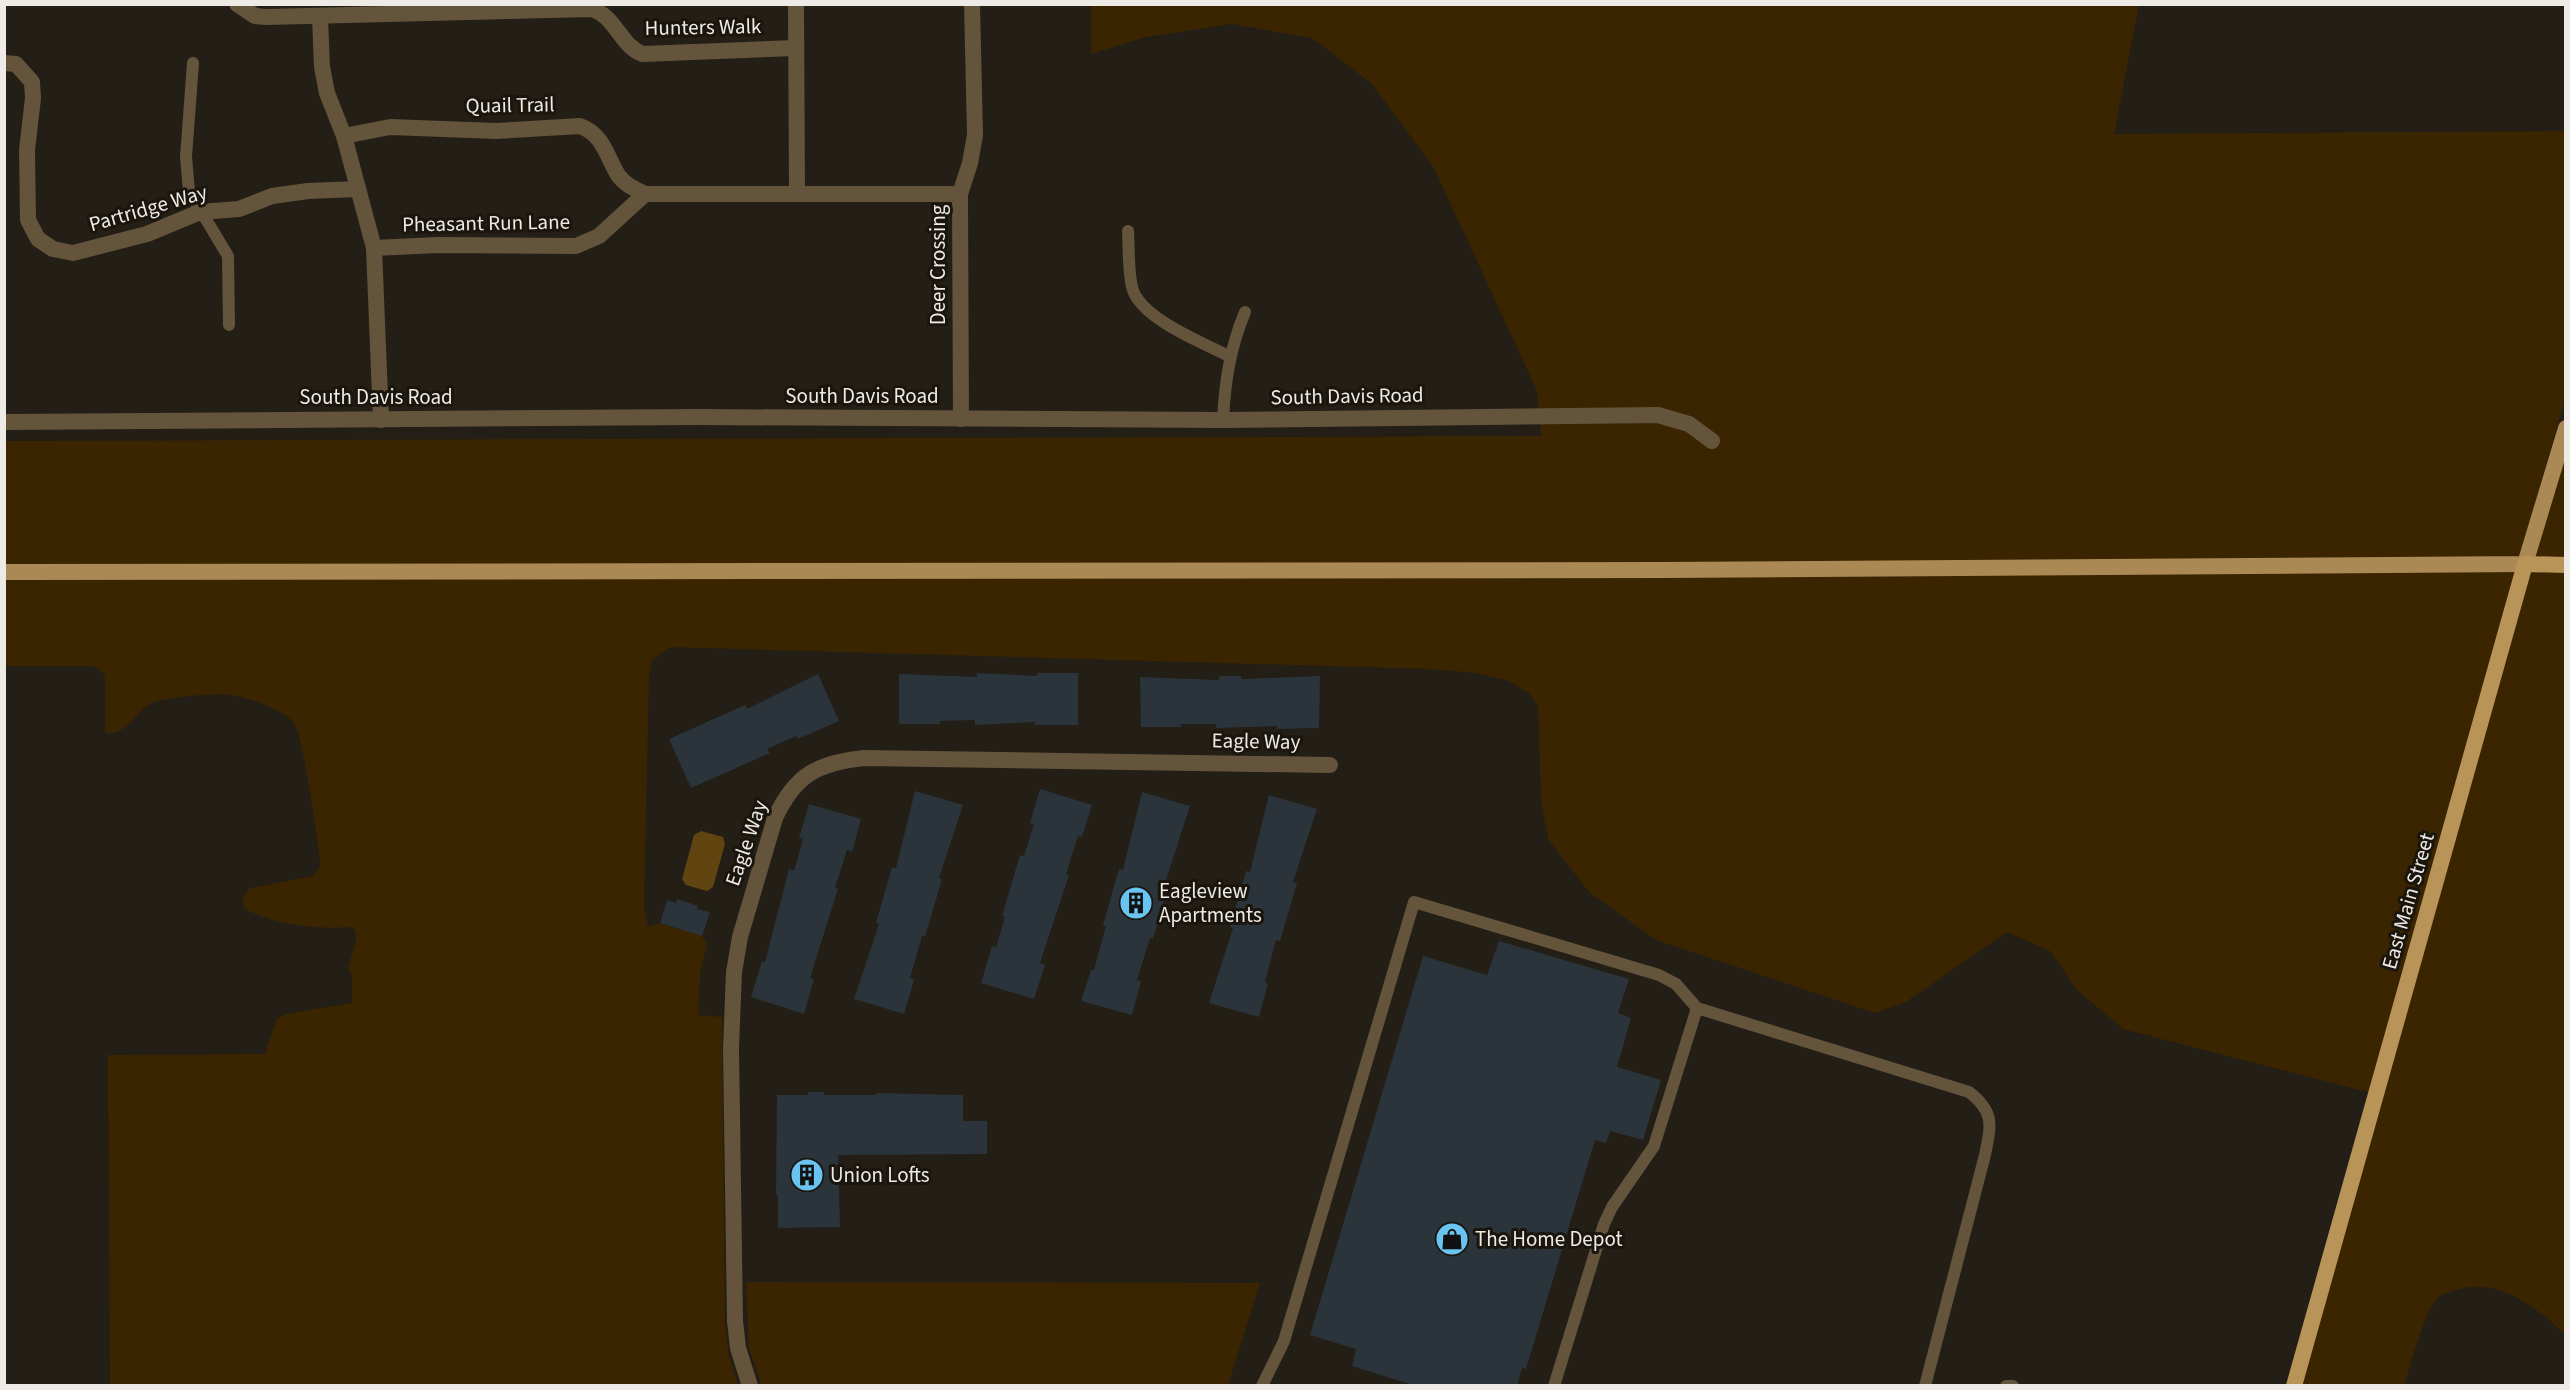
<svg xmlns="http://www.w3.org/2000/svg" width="2570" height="1390" font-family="'Source Sans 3',sans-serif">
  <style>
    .green { fill: #3a2500 }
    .water { fill: #604510 }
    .building { fill: #2a343a }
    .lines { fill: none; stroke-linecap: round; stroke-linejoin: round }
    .service { stroke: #64543b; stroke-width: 12 }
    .minor { stroke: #64543b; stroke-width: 16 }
    .primary { stroke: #aa8954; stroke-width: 16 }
    .trunk { stroke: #b89458; stroke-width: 16 }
    .labels { text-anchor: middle; stroke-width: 6; stroke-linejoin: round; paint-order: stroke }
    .street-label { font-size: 21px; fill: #eeeae5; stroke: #1a150d }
    .poi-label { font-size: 21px; fill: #eeeae5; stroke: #1a150d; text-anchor: start }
  </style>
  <rect width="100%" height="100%" fill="#231e16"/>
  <g class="green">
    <polygon points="1091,5 2139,5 2114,134 2565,131 2565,399 2519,559 5,568 4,441 1541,436 1537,391 1434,168 1372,84 1312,38 1232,24 1146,37 1091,54"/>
    <polygon points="2565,448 2565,558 2532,558"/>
    <path d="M2517,570L2371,1093L2123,1029L2077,990L2050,951L2007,932L1906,1002L1875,1013L1656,940L1589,892L1548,839L1541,799L1538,706L1529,693L1509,681L1476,673L1431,669L670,647L653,659L649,673L644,908L648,927L660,923L702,936L707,944L700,974L698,1015L722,1017L725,1324L729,1356L738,1386L110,1385L108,1055L265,1054L277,1018L290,1013L352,1003V976L348,967L356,942V932L352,927C320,930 271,925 244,908L242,898L250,888L313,876L321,866C317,842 304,735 293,722C282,709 247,697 230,695C214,693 173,697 157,701C134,708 132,735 105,733V675L94,666H5L4,578Z"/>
    <path d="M2529,570H2565V1335C2536,1306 2496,1275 2453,1291C2449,1293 2442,1294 2440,1296C2424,1309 2411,1365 2404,1385L2299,1386Z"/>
    <polygon points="746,1282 1260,1283 1228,1385 762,1386 749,1348"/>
  </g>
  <polygon class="water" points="701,831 723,837 725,844 713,887 707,891 686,885 682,879 694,835"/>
  <g class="building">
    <polygon points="977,673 1037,676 1037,673 1078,673 1078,725 1035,725 1035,722 975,725 975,720 940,721 940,724 899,724 899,674 977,677"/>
    <polygon points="818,674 839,721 798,739 796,736 767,749 770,753 691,788 669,739 745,705 747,709"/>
    <polygon points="1219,676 1241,676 1241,679 1320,676 1319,728 1276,729 1277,726 1216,728 1216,724 1181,724 1181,727 1141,727 1140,677 1219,680"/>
    <polygon points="1040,789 1092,805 1082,837 1078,836 1066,874 1069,875 1040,963 1045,965 1034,999 981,983 992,946 996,947 1005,917 1002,916 1020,855 1024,856 1034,824 1030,823"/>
    <polygon points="915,791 963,805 939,878 942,879 925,937 922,936 910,978 914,980 904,1014 854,999 879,924 876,923 892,867 896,868"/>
    <polygon points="1142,792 1190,806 1166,880 1170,880 1153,939 1150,938 1137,980 1141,981 1132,1015 1081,1001 1091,970 1094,970 1106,926 1103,925 1119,869 1123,870"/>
    <polygon points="1269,795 1317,809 1293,882 1297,883 1280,941 1276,940 1265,982 1268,984 1259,1017 1209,1003 1233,928 1230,927 1246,871 1250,872"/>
    <polygon points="809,804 861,819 852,852 847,850 835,888 838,889 810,978 814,979 804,1014 751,997 762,961 765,962 789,869 794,871 803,839 799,838"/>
    <polygon points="677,899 698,906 697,909 710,912 702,936 660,923 667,900 676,903"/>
    <polygon points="1499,941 1629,979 1618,1013 1631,1018 1617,1067 1661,1080 1643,1140 1610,1131 1606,1143 1595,1140 1526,1369 1522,1368 1517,1386 1416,1386 1352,1366 1356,1349 1310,1335 1423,956 1487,975"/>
    <polygon points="808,1092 824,1092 824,1095 876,1095 876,1093 963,1095 963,1121 987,1121 987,1154 838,1155 840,1227 778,1228 778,1195 776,1195 777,1095 808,1095"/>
  </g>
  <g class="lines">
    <g class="service">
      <polyline points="193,63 186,157 189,191 228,256 229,325"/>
      <path d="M1128,231C1129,249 1128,269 1132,287C1139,318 1203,343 1229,356"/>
      <path d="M1223,420C1225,381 1230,348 1245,312"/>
      <path d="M1262,1386L1284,1341L1414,902L1659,975L1676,984L1697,1008L1969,1092C1995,1112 1991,1125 1985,1155L1925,1386"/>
      <polyline points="1554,1386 1604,1224 1612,1207 1654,1146 1697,1008"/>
      <polyline points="2006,1386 2013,1386"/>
    </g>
    <g class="minor">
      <path d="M237,4L255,16L266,17L591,9C615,15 619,44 642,54L796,48"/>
      <polyline points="796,4 797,193"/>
      <polyline points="320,17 322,67 327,93 344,136 374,248 381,420"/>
      <polyline points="4,63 16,64 32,82 33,98 27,150 28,220 38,239 53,249 73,253 147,234 200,212 239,209 272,196 308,191 358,189"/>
      <path d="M344,136L390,127L496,131L580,126C603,134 607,157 618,175C625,185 635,189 645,194"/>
      <polyline points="374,248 438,245 576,246 599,236 645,194 960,194"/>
      <polyline points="961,419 960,194 970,163 975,135 972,4"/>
      <polyline points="4,422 698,417 1223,420 1658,415 1689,424 1712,441"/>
      <path d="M750,1386L738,1348L735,1321L731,1049L734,972L740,937L775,818C795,775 817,763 864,758L1330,765"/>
    </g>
    <polyline class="primary" points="4,572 1662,570 2525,564 2566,428"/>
    <polyline class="trunk" points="2294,1386 2525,564 2566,565"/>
  </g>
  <defs>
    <symbol id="building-disc" viewBox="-11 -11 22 22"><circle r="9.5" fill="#69c4f1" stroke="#1a150d"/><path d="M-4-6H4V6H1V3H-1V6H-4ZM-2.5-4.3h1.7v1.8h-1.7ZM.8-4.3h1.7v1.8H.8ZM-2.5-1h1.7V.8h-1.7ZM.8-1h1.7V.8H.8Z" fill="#111"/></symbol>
    <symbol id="shop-disc" viewBox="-11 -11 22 22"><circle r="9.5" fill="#69c4f1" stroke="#1a150d"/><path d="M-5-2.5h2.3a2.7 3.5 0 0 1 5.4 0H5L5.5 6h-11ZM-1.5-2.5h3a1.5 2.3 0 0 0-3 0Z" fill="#111"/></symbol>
  </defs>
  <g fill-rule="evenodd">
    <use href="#building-disc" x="1117" y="884" width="38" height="38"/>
    <use href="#building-disc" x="788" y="1156" width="38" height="38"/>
    <use href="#shop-disc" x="1433" y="1220" width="38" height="38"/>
  </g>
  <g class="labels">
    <g class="street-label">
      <text transform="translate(703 27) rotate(-1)" y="7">Hunters Walk</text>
      <text transform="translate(510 105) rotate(-1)" y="7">Quail Trail</text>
      <text transform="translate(148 208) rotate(-16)" y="7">Partridge Way</text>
      <text transform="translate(486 223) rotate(-1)" y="7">Pheasant Run Lane</text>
      <text transform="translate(938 265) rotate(-90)" y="7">Deer Crossing</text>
      <text x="862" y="403">South Davis Road</text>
      <text transform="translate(1347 396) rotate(-1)" y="7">South Davis Road</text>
      <text x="376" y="404">South Davis Road</text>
      <text transform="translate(1256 741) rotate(1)" y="7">Eagle Way</text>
      <text transform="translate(746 843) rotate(-71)" y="7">Eagle Way</text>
      <text transform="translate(2408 901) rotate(-74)" y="7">East Main Street</text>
    </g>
    <g class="poi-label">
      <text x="1159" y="898">Eagleview<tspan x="1159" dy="24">Apartments</tspan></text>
      <text x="830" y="1182">Union Lofts</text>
      <text x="1475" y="1246">The Home Depot</text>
    </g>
  </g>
  <rect width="2570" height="1390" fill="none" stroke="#eeeae5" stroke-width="12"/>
</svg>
